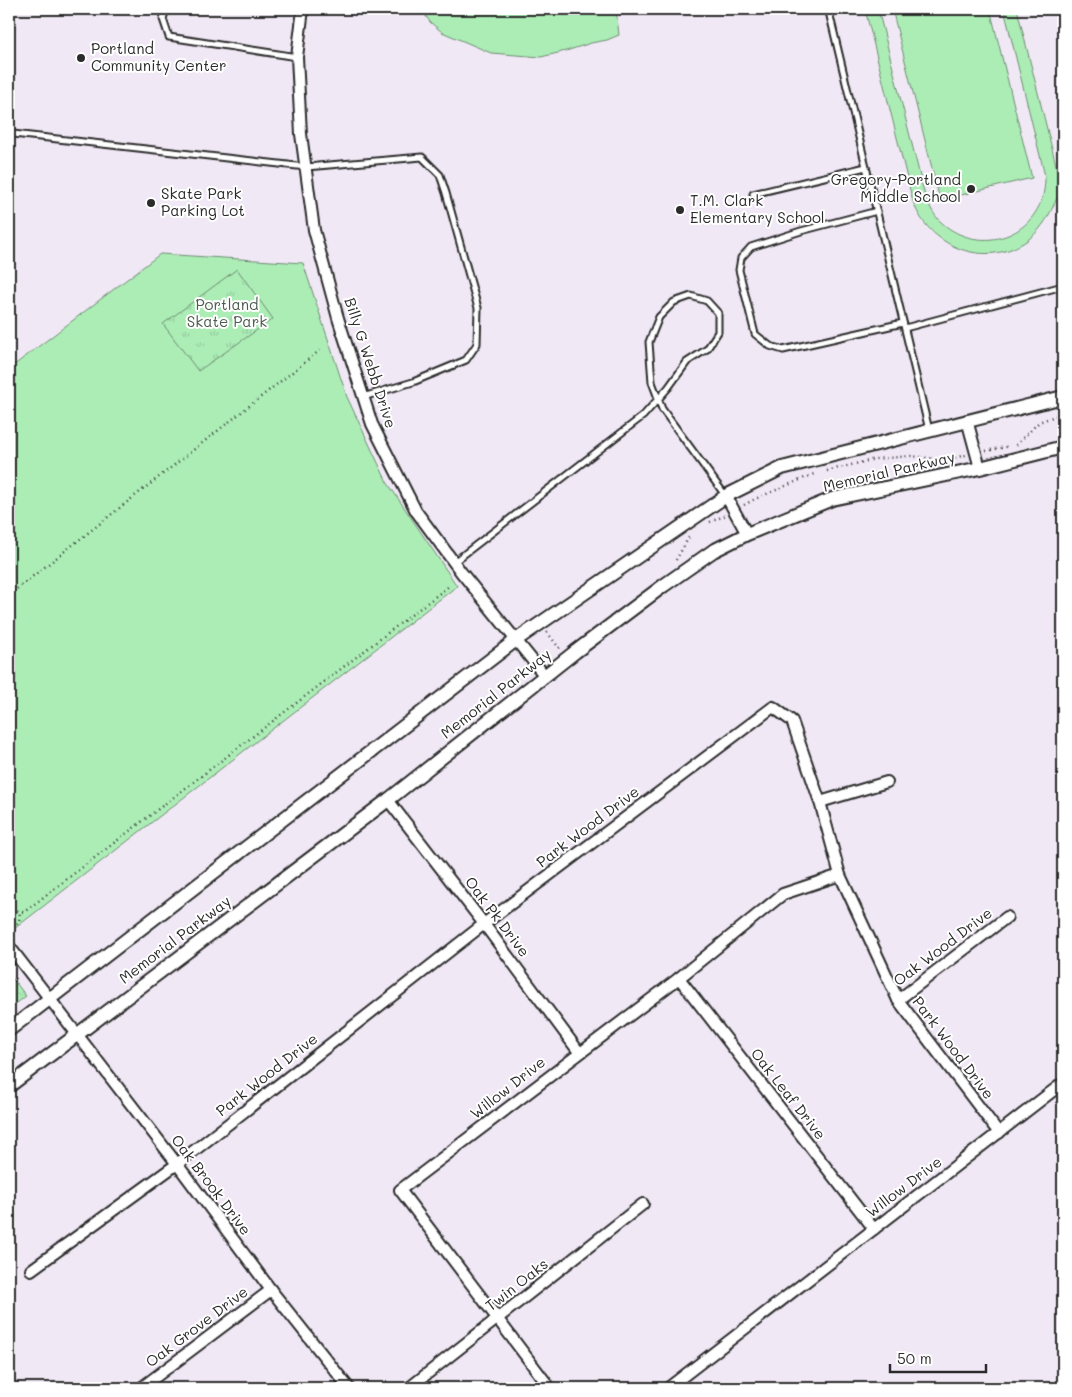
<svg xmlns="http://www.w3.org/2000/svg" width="1072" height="1397" font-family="Mali,sans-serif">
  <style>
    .green { fill: #acedb6; stroke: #6c8c70 }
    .park { fill: url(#park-tufts); stroke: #6c8c70 }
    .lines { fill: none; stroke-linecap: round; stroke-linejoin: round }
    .service-casing { stroke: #2b2b2b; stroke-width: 9 }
    .minor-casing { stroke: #2b2b2b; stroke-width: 14 }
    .tertiary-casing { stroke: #2b2b2b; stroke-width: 16 }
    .path { stroke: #2b2b2b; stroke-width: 2.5; stroke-dasharray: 1 4; stroke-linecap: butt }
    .service { stroke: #fff; stroke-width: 5 }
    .minor { stroke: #fff; stroke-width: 10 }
    .tertiary { stroke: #fff; stroke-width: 12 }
    .poi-dot { fill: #2b2b2b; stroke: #fff; stroke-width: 2 }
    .labels { text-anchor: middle; stroke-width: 4; stroke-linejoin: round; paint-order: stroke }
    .poi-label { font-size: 15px; fill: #2b2b2b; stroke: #fff; text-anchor: start }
    .park-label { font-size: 15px; fill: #4b5c4e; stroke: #fff }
    .street-label { font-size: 15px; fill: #2b2b2b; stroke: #fff }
  </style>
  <defs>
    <pattern id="park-tufts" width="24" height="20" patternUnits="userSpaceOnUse" patternTransform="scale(1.25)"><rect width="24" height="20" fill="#acedb6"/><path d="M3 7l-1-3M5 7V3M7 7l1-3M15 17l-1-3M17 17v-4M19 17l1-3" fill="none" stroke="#94cb9d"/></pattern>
  </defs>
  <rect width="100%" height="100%" fill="#f1e8f6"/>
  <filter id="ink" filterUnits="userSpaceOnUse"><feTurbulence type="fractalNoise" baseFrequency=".02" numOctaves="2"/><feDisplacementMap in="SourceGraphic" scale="10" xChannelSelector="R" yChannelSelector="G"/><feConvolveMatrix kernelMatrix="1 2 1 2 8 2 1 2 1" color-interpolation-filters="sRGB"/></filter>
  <g filter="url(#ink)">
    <g class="green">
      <polygon points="421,9 616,9 619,35 607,40 591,43 566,51 541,57 491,53 442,32 430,22"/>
      <path d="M865,9H878L925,196C929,205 934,216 941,222C971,250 1021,244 1039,206C1044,196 1045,186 1045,176L1004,9H1017L1063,193V197L1057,198C1050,214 1043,228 1029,239C987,271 926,247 912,198Z"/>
      <polygon points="892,9 990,9 1032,178 940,200"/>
      <polygon points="160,254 303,263 347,397 387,482 457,586 14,929 9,923 9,369"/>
    </g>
    <g class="park">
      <polygon points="237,269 273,319 198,371 163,324"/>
      <polygon points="9,974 26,996 9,1009"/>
    </g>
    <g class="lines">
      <defs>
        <g id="service">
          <polyline points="166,9 163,19 169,37 297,57"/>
          <polyline points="829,12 929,430"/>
          <polyline points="9,130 13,134 306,167 422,157 440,175 446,193 478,308 477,344 466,360 413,382 363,397"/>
          <polyline points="753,194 866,167"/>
          <polyline points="877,211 801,231 751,247 741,258 739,270 755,334 770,346 783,350 903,323"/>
          <polyline points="905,328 1063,286"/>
          <polyline points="454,562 643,416 668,388 687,362 707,349 718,332 718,313 707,301 691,296 674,302 659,317 649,342 652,382 662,409 725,495"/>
        </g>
        <g id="minor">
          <polyline points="303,9 297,57 301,134 314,230 338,318 372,424 416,511 461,572 545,676"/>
          <polyline points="967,420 980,468"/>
          <polyline points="726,496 747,534"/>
          <polyline points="388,800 484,924 579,1052"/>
          <polyline points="820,802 887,782"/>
          <polyline points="9,946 177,1164 271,1290 349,1388"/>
          <polyline points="679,978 874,1229"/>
          <polyline points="898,1000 1007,917"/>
          <polyline points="31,1270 177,1164 484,924 773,707 792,721 820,802 840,875 898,1000 999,1133"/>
          <polyline points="141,1388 271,1290"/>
          <polyline points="409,1388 643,1204"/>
          <polyline points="550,1388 400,1190 679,978 783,894 840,875"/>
          <polyline points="668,1388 1063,1083"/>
        </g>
        <g id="tertiary">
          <polyline points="9,1030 516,640 726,496 782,468 1063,397"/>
          <polyline points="9,1086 388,800 575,652 663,586 713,551 747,534 832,499 980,468 1063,447"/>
        </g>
      </defs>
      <use href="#service" class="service-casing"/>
      <use href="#minor" class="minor-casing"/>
      <use href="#tertiary" class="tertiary-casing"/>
      <g class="path">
        <polyline points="1016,445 1039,422 1063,413"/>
        <polyline points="986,451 1010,446"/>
        <polyline points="827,471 875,459 911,456 945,460 966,455"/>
        <polyline points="744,505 755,499 814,474"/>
        <polyline points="710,522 726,515"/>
        <polyline points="676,560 689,537"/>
        <polyline points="9,595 323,348"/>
        <polyline points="547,632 559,648 560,647"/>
        <polyline points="9,906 11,909 24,912 449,586"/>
        <polyline points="9,930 19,922 20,911"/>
      </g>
      <use href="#service" class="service"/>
      <use href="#minor" class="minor"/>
      <use href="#tertiary" class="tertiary"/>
    </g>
  </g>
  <g class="poi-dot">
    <circle cx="81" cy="58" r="5"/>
    <circle cx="971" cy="189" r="5"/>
    <circle cx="151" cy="203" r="5"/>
    <circle cx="680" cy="210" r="5"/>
  </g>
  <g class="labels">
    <g class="poi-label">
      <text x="91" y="54">Portland<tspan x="91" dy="17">Community Center</tspan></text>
      <text x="961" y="185" text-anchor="end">Gregory-Portland<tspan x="961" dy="17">Middle School</tspan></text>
      <text x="161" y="199">Skate Park<tspan x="161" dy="17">Parking Lot</tspan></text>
      <text x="690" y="206">T.M. Clark<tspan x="690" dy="17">Elementary School</tspan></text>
    </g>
    <g class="park-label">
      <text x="227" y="310">Portland<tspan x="227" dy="17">Skate Park</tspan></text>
    </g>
    <g class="street-label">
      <text transform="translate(370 363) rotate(72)" y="5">Billy G Webb Drive</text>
      <text transform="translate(889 472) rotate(-13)" y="5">Memorial Parkway</text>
      <text transform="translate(496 694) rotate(-38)" y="5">Memorial Parkway</text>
      <text transform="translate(588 827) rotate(-37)" y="5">Park Wood Drive</text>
      <text transform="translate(497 917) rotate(53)" y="5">Oak Pk Drive</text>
      <text transform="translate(175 940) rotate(-37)" y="5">Memorial Parkway</text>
      <text transform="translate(943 947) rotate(-37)" y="5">Oak Wood Drive</text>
      <text transform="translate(953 1048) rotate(53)" y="5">Park Wood Drive</text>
      <text transform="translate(267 1075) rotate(-38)" y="5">Park Wood Drive</text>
      <text transform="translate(508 1088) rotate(-38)" y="5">Willow Drive</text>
      <text transform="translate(788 1094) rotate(52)" y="5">Oak Leaf Drive</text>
      <text transform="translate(211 1185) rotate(53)" y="5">Oak Brook Drive</text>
      <text transform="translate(904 1187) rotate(-37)" y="5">Willow Drive</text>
      <text transform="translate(517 1285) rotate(-38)" y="5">Twin Oaks</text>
      <text transform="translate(197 1327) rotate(-37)" y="5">Oak Grove Drive</text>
    </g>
  </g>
  <rect width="1072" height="1397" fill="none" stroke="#fff" stroke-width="30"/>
  <rect x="15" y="15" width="1042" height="1367" fill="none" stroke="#2b2b2b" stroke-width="2" filter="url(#ink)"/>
  <path d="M890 1364v8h96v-8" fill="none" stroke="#2b2b2b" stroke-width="2.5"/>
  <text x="897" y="1364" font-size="15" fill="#2b2b2b" stroke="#ffffff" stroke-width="4" paint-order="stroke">50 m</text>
</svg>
